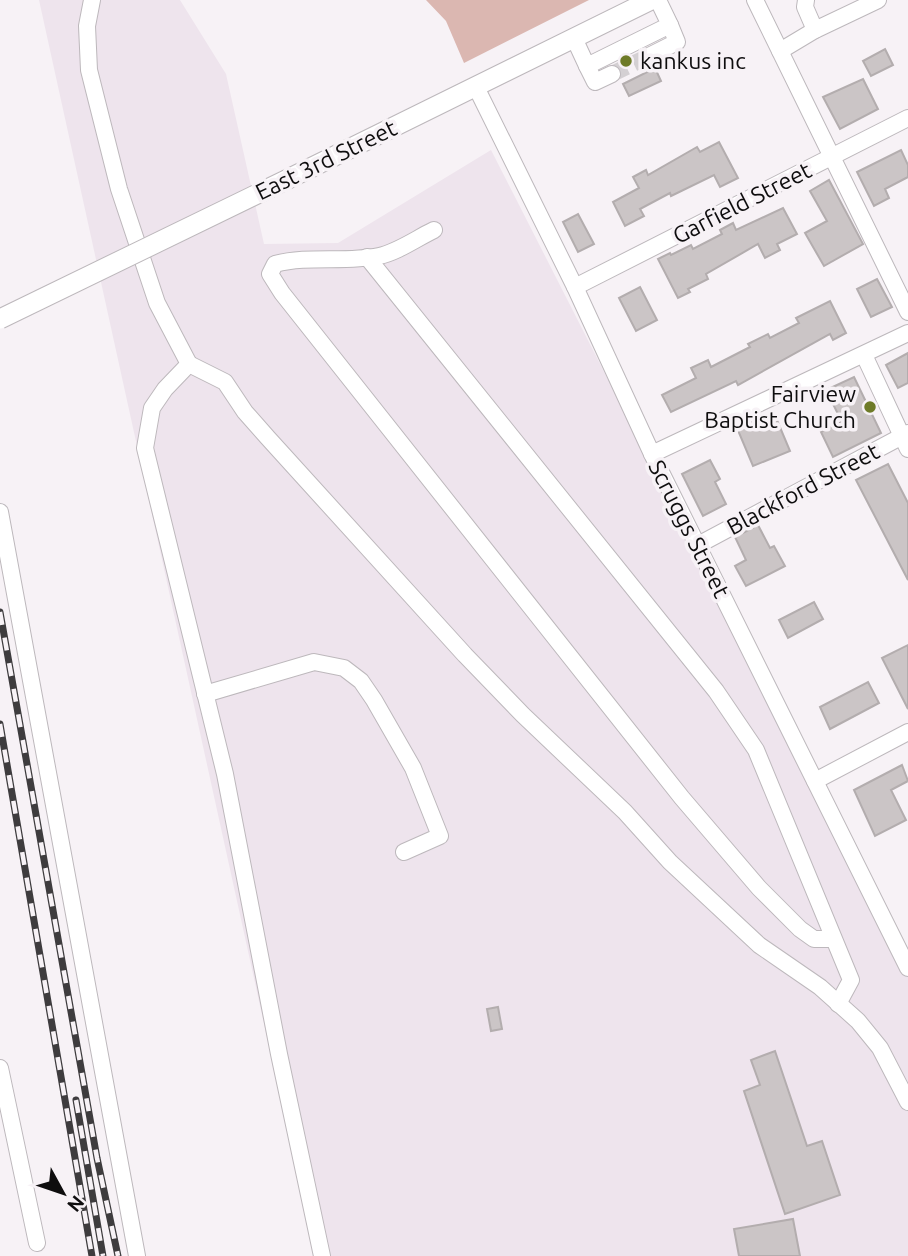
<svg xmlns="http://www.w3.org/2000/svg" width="908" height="1256" font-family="Ubuntu,sans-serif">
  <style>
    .built { fill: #eee4ed }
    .green { fill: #dbb7b1 }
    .building { fill: #cbc5c6; stroke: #b3adae; stroke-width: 2 }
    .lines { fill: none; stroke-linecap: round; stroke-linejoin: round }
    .minor-tunnel { stroke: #d4d0d3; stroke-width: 16; stroke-dasharray: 16 8; stroke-linecap: butt }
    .minor-casing { stroke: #bdb8bc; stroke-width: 18 }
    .major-casing { stroke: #bdb8bc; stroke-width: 21 }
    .minor { stroke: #fff; stroke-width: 16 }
    .major { stroke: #fff; stroke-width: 19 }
    .rail-casing { stroke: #3e3c3e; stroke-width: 7 }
    .rail { stroke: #f7f2f6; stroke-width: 4.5; stroke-dasharray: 13; stroke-linecap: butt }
    .major-bridge-casing { stroke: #bdb8bc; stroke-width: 21; stroke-linecap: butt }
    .major-bridge { stroke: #fff; stroke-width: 19 }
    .poi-dot { fill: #6e7b28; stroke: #f7f2f6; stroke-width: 2.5 }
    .labels { text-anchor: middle; stroke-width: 7; stroke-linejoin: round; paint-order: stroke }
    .poi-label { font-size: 23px; fill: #0e0d0e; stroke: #f7f2f6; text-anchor: start }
    .street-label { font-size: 23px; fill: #0e0d0e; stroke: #f7f2f6 }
  </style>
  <rect width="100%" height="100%" fill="#f7f2f6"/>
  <polygon class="built" points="39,0 180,0 226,74 264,244 338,243 491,150 908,968 908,1256 315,1256"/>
  <polygon class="green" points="426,0 589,0 464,63 446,21"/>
  <g class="building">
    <polygon points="885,49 893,65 871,76 863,61"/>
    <polygon points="655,68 661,81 629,96 623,84"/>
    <polygon points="863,79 878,109 840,129 823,97"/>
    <polygon points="719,142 738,178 720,187 714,175 671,196 670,193 640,209 644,216 625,226 613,202 639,188 633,177 646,170 648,175 697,147 700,152"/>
    <polygon points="901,150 908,165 908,177 885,189 889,198 874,206 857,172"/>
    <polygon points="829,180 863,244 824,266 805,233 827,221 810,191"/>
    <polygon points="783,208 797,234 777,244 780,250 765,258 758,244 706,274 708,279 688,289 690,292 678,298 658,259 670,253 671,255 691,245 693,249 722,234 720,230 733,223 736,230"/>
    <polygon points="578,214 594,244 578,252 563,222"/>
    <polygon points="877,279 892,307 871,317 857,289"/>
    <polygon points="640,287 657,320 636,331 619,298"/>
    <polygon points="830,301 846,333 833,340 830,334 738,385 736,381 671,412 662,395 696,378 691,368 708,360 711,367 750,347 748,344 768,334 770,338 799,323 796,318"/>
    <polygon points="908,353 908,383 898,388 886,365"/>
    <polygon points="854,377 881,433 833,457 821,432 842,422 826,390"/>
    <polygon points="774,413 790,451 753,466 737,428"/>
    <polygon points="710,460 720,479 715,482 726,504 703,516 682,474"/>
    <polygon points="888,464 908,503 908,580 856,480"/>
    <polygon points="758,525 770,548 774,546 785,566 746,586 735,566 746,560 735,537"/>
    <polygon points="814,602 823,619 788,638 779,620"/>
    <polygon points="908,645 908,709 882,658"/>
    <polygon points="868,682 879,703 830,729 820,707"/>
    <polygon points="902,765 908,781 891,790 906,820 875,836 854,790"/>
    <polygon points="498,1007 502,1029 491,1031 487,1009"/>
    <polygon points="775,1051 807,1146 822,1141 840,1195 785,1214 744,1091 760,1085 751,1060"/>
    <polygon points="793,1219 800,1256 739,1256 734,1229"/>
  </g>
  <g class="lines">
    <polyline class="minor-tunnel" points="612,74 649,56"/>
    <defs>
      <g id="minor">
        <polyline points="92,0 87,26 89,70 119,189 157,303 189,364 165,389 152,408 145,448 225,774 279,1054 322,1256"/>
        <polyline points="755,0 908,312"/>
        <polyline points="806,0 805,7 815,30"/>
        <polyline points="574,38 587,66 670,25 658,0"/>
        <polyline points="780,51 815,30 878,0"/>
        <polyline points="649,56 677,42 670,25"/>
        <polyline points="587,66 595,82 612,74"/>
        <polyline points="476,87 575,287 652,454 908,968"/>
        <path d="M434,230C417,238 398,252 379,256C345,263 309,255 275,264L270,274L282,293L682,798L759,888L800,929L814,939H833"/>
        <polyline points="367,257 716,691 756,750 851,980 838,1004"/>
        <polyline points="575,287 908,118"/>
        <polyline points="864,355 908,449"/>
        <polyline points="189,364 225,382 245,412 268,438 465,655 523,715 625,812 670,862 759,945 820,987 858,1021 880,1048 908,1102"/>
        <polyline points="652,454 908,333"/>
        <polyline points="0,512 137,1256"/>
        <polyline points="698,545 908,433"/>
        <polyline points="205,694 314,662 344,668 361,681 374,700 413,768 440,836 404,852"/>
        <polyline points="815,781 908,732"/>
        <polyline points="0,1068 37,1243"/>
      </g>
      <polyline id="major" points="288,179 651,0"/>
    </defs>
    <use href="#minor" class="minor-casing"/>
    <use href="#major" class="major-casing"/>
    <use href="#minor" class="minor"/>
    <use href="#major" class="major"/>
    <defs>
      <g id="rail">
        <polyline points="0,612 97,1158 118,1256"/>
        <polyline points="0,724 92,1256"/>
        <polyline points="76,1100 103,1256"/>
      </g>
    </defs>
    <use href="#rail" class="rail-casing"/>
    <use href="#rail" class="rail"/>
    <defs>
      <polyline id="major-bridge" points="0,319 288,179"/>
    </defs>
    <use href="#major-bridge" class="major-bridge-casing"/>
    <use href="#major-bridge" class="major-bridge"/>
  </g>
  <g class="poi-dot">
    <circle cx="626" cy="61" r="7"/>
    <circle cx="870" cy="407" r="7"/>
  </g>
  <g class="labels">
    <g class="poi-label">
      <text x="640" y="69">kankus inc</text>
      <text x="856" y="402" text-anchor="end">Fairview<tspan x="856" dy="26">Baptist Church</tspan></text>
    </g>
    <g class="street-label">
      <text transform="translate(326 160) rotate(-26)" y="8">East 3rd Street</text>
      <text transform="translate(742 203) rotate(-27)" y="8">Garfield Street</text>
      <text transform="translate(803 489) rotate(-28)" y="8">Blackford Street</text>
      <text transform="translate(689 529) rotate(63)" y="8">Scruggs Street</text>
    </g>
  </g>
  <g transform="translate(63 1193) rotate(130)" stroke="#f7f2f6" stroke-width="5" paint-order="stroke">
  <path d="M0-5L12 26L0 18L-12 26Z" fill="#0e0d0e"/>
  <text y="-10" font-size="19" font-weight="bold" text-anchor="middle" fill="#0e0d0e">N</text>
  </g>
</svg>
